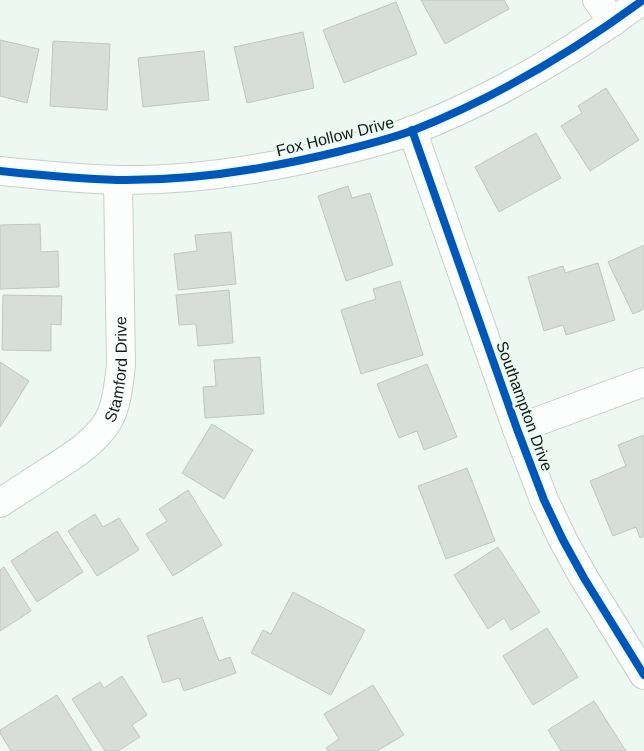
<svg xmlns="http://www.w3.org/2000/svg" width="644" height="751" font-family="Arial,sans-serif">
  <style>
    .building { fill: #d7ddd9; stroke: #c0c6c2 }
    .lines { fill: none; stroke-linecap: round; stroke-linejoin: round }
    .minor-casing { stroke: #c8cfcb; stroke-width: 30 }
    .minor { stroke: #fcfefd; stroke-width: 28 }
    .cycleway-casing { stroke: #eafcf4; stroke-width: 11 }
    .cycleway { stroke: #0057b8; stroke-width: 8 }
    .labels { text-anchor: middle; stroke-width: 5; stroke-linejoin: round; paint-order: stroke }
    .street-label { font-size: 16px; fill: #141a18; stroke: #eafcf4 }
  </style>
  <rect width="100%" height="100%" fill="#eef8f3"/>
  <g class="building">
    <polygon points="421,0 504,0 509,9 445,44"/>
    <polygon points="396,2 417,54 344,83 323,30"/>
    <polygon points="303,32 314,88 247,103 234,47"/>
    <polygon points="0,40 39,49 27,103 0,96"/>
    <polygon points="53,41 110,44 107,110 50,106"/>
    <polygon points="204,51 209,100 143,107 138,58"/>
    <polygon points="606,88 639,140 590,171 561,126 582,113 578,106"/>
    <polygon points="536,133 561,178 499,212 475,167"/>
    <polygon points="348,186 352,198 370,193 393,265 346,281 318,196"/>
    <polygon points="40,224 41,252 58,251 59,287 0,289 0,225"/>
    <polygon points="231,232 236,284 178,290 174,254 197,251 195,235"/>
    <polygon points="644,245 644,309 633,314 608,262"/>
    <polygon points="598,263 615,320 566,335 563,325 544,331 528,277 563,266 565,273"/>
    <polygon points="400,281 423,355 361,374 341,310 376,299 373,289"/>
    <polygon points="229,290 233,343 198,346 196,324 179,325 176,295"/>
    <polygon points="3,295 62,296 61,325 51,324 51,351 2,350"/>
    <polygon points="260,357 264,414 205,418 203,387 216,386 214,360"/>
    <polygon points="0,362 29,381 0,427"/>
    <polygon points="427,364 457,437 424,450 417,431 399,438 377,384"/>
    <polygon points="212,424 253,450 224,499 182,473"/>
    <polygon points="644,435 644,536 640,538 636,527 613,536 590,481 626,466 618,445"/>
    <polygon points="467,468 495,541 446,559 418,486"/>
    <polygon points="188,490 222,545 173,576 146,534 167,521 159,509"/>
    <polygon points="95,514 103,527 119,518 139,550 97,576 68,531"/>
    <polygon points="57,531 83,572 37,602 11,561"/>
    <polygon points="498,547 540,612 511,630 504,618 488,629 454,575"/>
    <polygon points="4,567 31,611 0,631 0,570"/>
    <polygon points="293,592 365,630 331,695 251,653 263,630 271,634"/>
    <polygon points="202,617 219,661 230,657 236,673 184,691 179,678 163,683 147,636"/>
    <polygon points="547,628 578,677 533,705 503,656"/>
    <polygon points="122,676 147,715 132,725 140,737 118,751 105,751 72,699 100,682 104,688"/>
    <polygon points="373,685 404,735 377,751 328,751 326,748 339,739 324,714"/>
    <polygon points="57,695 92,751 11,751 0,733 0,730"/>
    <polygon points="594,701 626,751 561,751 548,730"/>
  </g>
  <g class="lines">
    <defs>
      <g id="minor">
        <polyline points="597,0 613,22"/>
        <polyline points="412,130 517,429 544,500 563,540 584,578 644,675"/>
        <path d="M0,171C39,175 78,179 117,180C192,181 268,169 341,151C365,145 390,139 414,130C497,97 571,53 643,0"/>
        <polyline points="517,429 644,382"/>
        <path id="s1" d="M0,503C15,493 31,483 46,473C68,459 94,444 108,421C117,407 119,381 121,365L118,180"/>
      </g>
    </defs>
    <use href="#minor" class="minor-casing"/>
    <use href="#minor" class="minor"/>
    <defs>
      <g id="cycleway">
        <polyline points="412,130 517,429 544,500 563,540 584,578 644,675"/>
        <path d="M0,171C39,175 78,179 117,180C192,181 268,169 341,151C365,145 390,139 414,130C497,97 571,53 643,0"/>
      </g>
    </defs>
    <use href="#cycleway" class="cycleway-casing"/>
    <use href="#cycleway" class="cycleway"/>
  </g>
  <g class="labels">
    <g class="street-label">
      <text transform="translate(335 136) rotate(-14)" y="6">Fox Hollow Drive</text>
      <text dy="6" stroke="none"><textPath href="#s1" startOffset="190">Stamford Drive</textPath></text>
      <text transform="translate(525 406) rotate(70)" y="6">Southampton Drive</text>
    </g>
  </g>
</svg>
